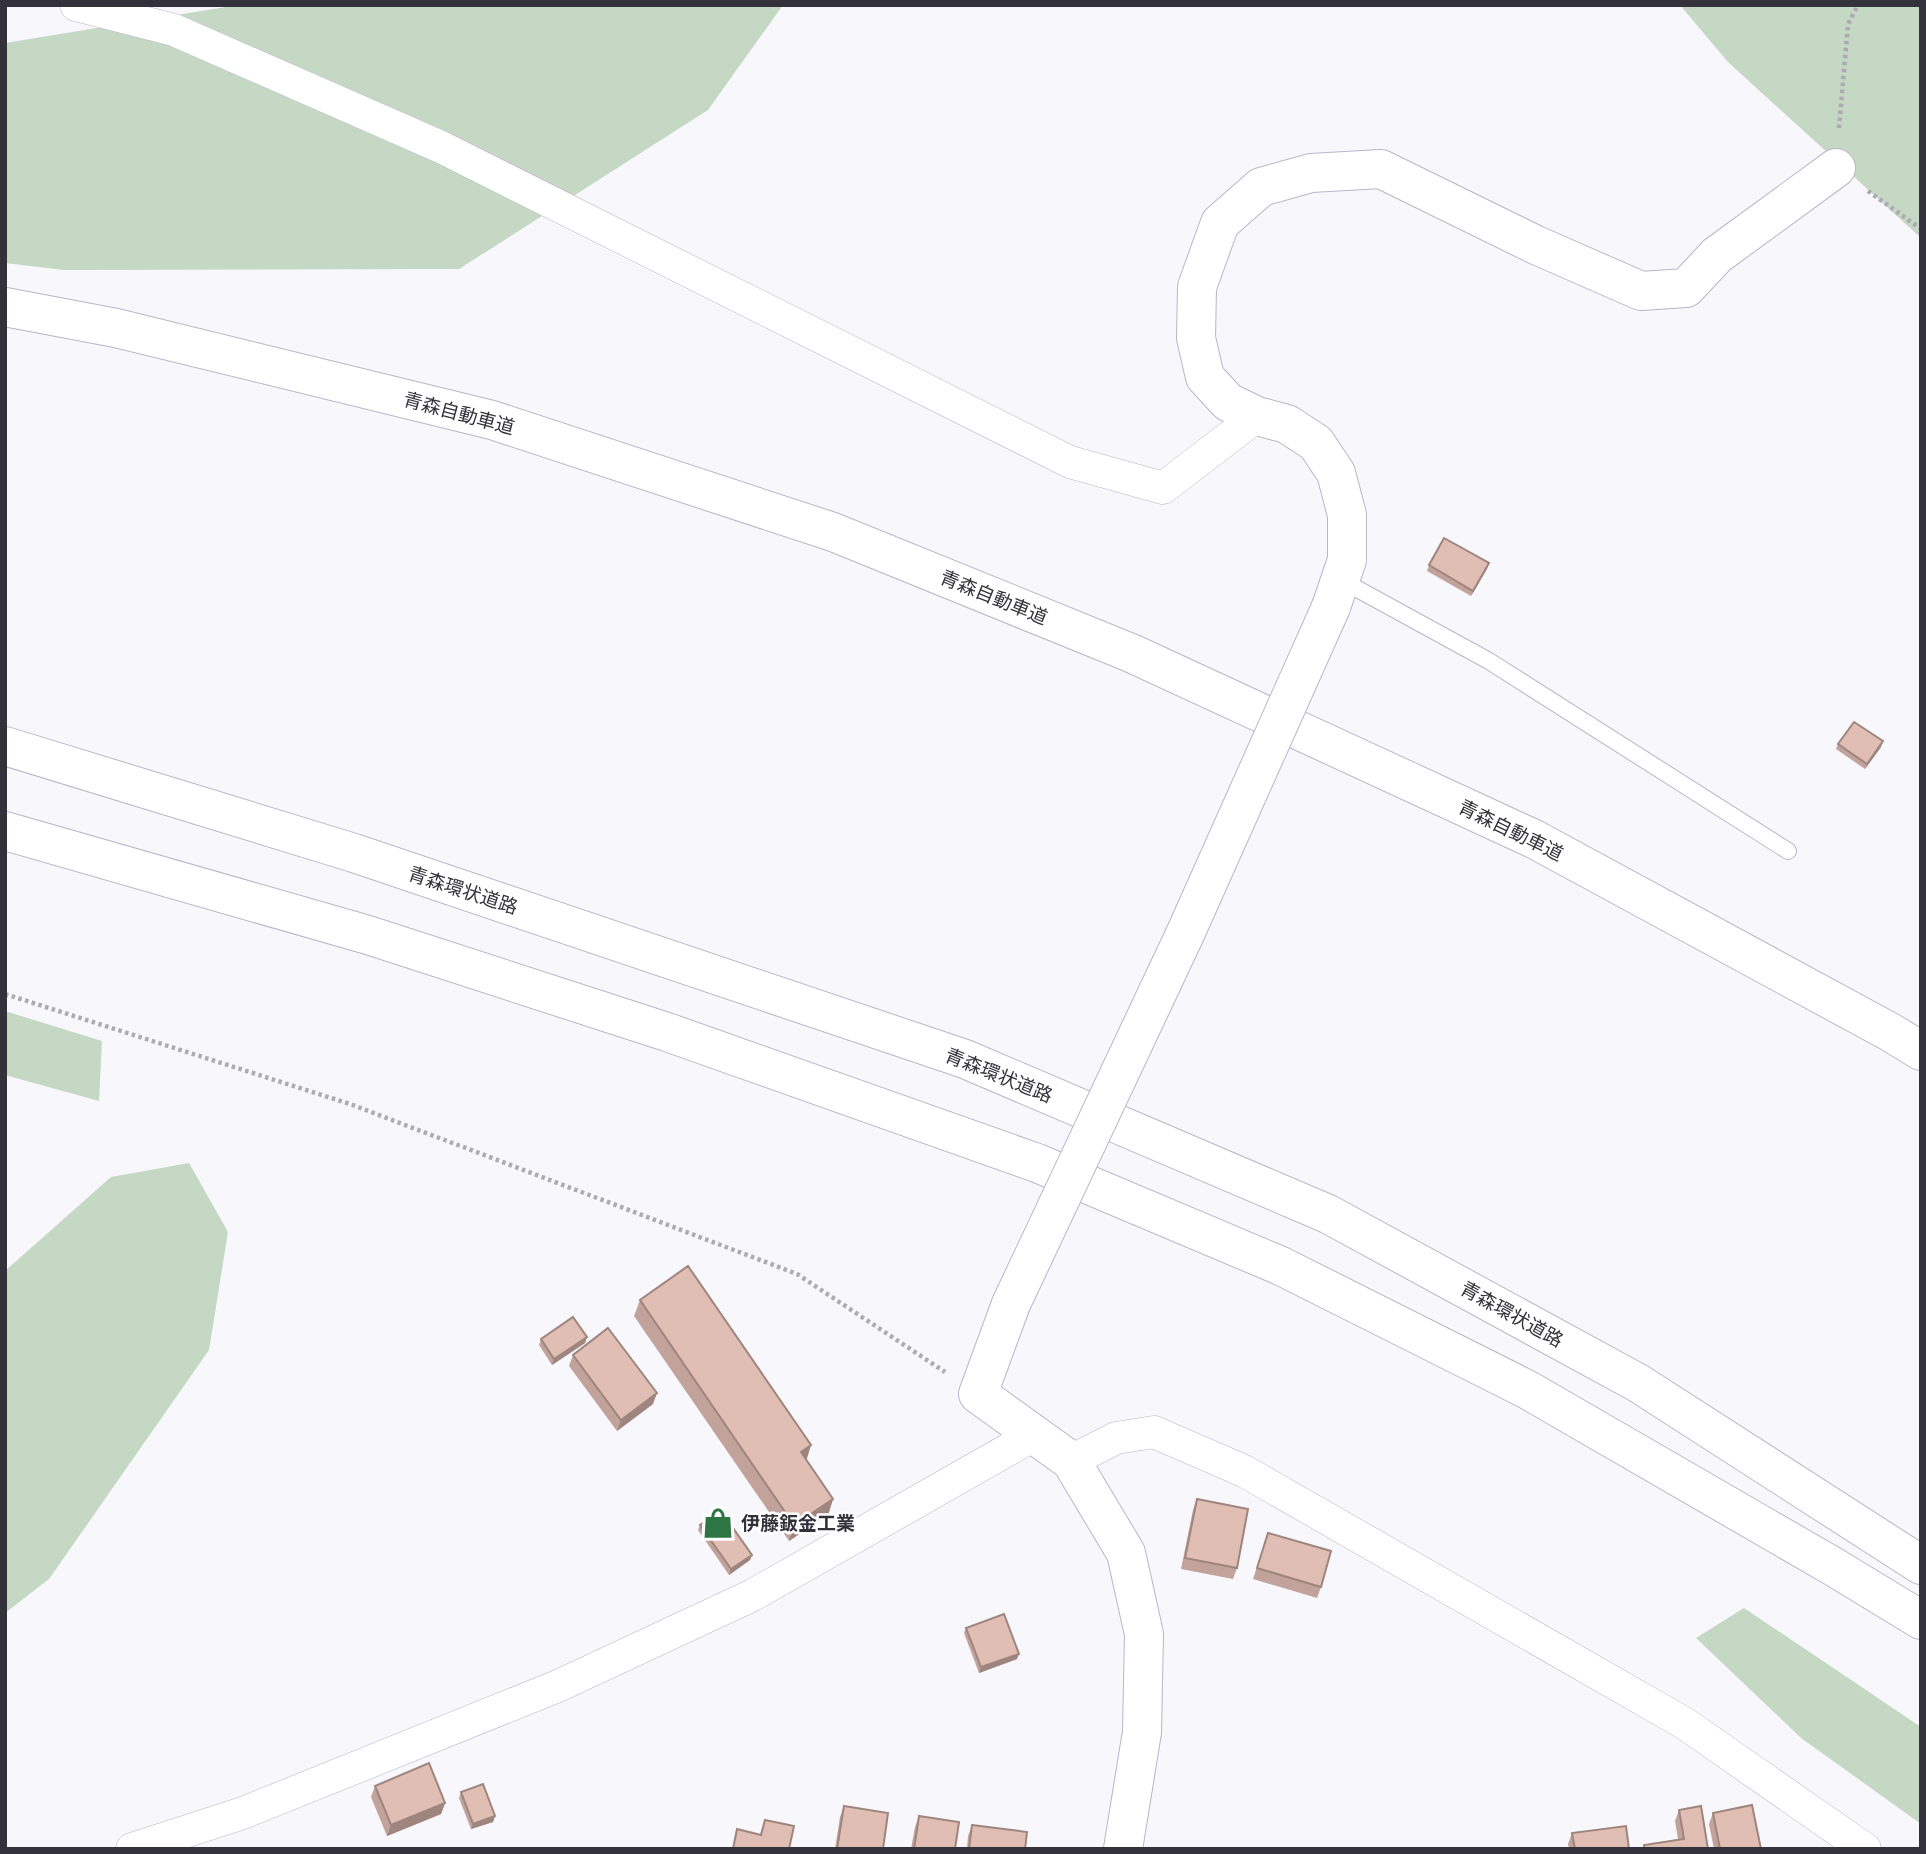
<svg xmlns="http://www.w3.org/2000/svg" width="1926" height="1854" font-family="Inter,'Noto Sans JP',sans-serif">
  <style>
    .green { fill: #c5d8c4 }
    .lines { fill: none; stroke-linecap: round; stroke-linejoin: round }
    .lane-casing { stroke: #b8b6ca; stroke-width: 18 }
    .street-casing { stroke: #b8b6ca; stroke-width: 33 }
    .secondary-casing { stroke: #b8b6ca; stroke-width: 40 }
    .highway-casing { stroke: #b8b6ca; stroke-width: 40 }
    .path { stroke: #acabb2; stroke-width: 4.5; stroke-dasharray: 3.5 3.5; stroke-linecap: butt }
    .lane { stroke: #fff; stroke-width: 16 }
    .street { stroke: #fff; stroke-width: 32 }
    .secondary { stroke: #fff; stroke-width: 38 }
    .highway { stroke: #fff; stroke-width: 38 }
    .secondary-bridge-casing { stroke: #b8b6ca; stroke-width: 40; stroke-linecap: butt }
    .secondary-bridge { stroke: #fff; stroke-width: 38 }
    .wall { fill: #c2a39b }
    .shaded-wall { fill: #9e857e }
    .building { fill: #e1beb4; stroke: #9e857e; stroke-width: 2 }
    .labels { text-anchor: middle; stroke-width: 5; stroke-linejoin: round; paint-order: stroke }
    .street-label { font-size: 19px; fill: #33323a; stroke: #fff }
    .poi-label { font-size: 19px; font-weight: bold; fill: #33323a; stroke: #fff; text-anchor: start }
  </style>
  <rect width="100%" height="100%" fill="#f8f7fc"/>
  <g class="green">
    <polygon points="238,5 783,5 708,110 459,269 64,270 5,263 5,43"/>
    <polygon points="1680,5 1921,5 1921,238 1728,62"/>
    <polygon points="5,1011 102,1041 99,1101 5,1075"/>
    <polygon points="189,1163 228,1232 209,1350 49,1579 5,1613 5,1271 111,1177"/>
    <polygon points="1744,1608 1921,1727 1921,1824 1801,1738 1696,1638"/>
  </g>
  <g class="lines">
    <defs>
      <polyline id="lane" points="1341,580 1489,661 1788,851"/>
      <g id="street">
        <polyline points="76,5 174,30 441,147 1070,462 1163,488 1257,416"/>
        <polyline points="1071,1461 1116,1438 1154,1432 1244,1471 1684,1723 1865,1849"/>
        <polyline points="132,1849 243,1813 558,1686 753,1595 1034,1435"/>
      </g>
      <g id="secondary">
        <polyline points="1331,607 1347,560 1347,515 1336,473 1316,443 1287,424 1257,416 1228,402 1205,377 1196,338 1197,287 1220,223 1261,187 1311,173 1381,169 1536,245 1641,291 1686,288 1717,255 1836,168"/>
        <polyline points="1011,1304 978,1394 1071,1461 1126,1553 1144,1634 1142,1732 1123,1849"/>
      </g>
      <g id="highway">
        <polyline points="5,307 116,328 492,420 833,532 1131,653 1534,839 1890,1032 1921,1051"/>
        <polyline points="5,746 354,853 965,1059 1328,1214 1638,1383 1921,1565"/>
        <polyline points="5,831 368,935 667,1032 1037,1163 1281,1266 1528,1390 1834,1567 1921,1620"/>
      </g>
    </defs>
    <use href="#lane" class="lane-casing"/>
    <use href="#street" class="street-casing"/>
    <use href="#secondary" class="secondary-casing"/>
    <use href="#highway" class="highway-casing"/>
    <g class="path">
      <polyline points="1839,128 1848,24 1858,5"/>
      <polyline points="1868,191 1921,229"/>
      <polyline points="5,994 350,1104 797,1274 945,1372"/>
    </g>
    <use href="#lane" class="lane"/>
    <use href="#street" class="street"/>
    <use href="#secondary" class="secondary"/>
    <use href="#highway" class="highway"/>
    <defs>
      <polyline id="secondary-bridge" points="1011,1304 1186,932 1331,607"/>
    </defs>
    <use href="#secondary-bridge" class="secondary-bridge-casing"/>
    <use href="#secondary-bridge" class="secondary-bridge"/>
  </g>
  <g class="wall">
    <polygon points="1489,563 1471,596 1427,571 1429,565"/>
    <polygon points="1838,744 1881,747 1865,769 1836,749"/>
    <polygon points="640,1300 806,1459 833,1499 828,1515 789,1541 634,1316"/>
    <polygon points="587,1337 585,1343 552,1365 539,1345 541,1339"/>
    <polygon points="573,1355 653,1404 617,1431 569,1366"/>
    <polygon points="1197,1499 1237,1568 1233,1579 1181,1569 1193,1510"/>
    <polygon points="700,1525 752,1555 750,1560 729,1575 698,1530"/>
    <polygon points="1268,1533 1321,1587 1317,1598 1253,1579"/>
    <polygon points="966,1628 1017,1659 979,1673 964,1633"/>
    <polygon points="375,1786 445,1803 441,1814 387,1836 371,1797"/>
    <polygon points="461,1792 495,1816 493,1822 471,1829 459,1798"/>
    <polygon points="844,1806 883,1849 835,1849 840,1817"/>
    <polygon points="1679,1810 1708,1849 1642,1849 1644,1845 1678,1839 1675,1821"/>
    <polygon points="1713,1813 1761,1849 1714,1849 1709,1824"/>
    <polygon points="919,1816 955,1849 911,1849 915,1827"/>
    <polygon points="765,1820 789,1849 732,1849 737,1829 760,1835"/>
    <polygon points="972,1825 1025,1849 967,1849 968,1836"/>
    <polygon points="1572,1833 1629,1849 1569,1849 1568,1844"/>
  </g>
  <g class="shaded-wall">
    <polygon points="1489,563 1487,569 1471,596 1473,591"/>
    <polygon points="1883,741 1881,747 1865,769 1867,764"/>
    <polygon points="587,1337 585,1343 552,1365 554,1359"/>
    <polygon points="657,1393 653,1404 617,1431 621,1420"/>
    <polygon points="811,1445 806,1462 801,1452"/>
    <polygon points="833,1499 828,1515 789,1541 794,1525"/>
    <polygon points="752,1555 750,1560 729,1575 731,1569"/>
    <polygon points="1019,1654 1017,1659 979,1673 981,1667"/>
    <polygon points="445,1803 441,1814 387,1836 391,1825"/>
    <polygon points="495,1816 493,1822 471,1829 473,1824"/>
  </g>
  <g class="building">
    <polygon points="1444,538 1489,563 1473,591 1429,565"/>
    <polygon points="1854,722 1883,741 1867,764 1838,744"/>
    <polygon points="688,1266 811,1445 801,1452 833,1499 794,1525 640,1300"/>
    <polygon points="573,1317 587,1337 554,1359 541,1339"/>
    <polygon points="608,1328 657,1393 621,1420 573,1355"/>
    <polygon points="1197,1499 1248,1509 1237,1568 1185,1558"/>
    <polygon points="721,1511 752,1555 731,1569 700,1525"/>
    <polygon points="1268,1533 1331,1551 1321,1587 1257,1568"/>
    <polygon points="1004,1614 1019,1654 981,1667 966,1628"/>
    <polygon points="429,1763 445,1803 391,1825 375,1786"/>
    <polygon points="483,1784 495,1816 473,1824 461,1792"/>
    <polygon points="1752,1805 1761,1849 1720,1849 1713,1813"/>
    <polygon points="844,1806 888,1813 883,1849 837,1849"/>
    <polygon points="1701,1806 1708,1849 1644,1849 1644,1845 1684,1839 1679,1810"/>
    <polygon points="919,1816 959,1822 955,1849 914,1849"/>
    <polygon points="765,1820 794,1826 789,1849 733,1849 737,1829 761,1835"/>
    <polygon points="972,1825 1027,1832 1025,1849 969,1849"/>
    <polygon points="1626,1826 1629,1849 1575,1849 1572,1833"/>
  </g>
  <defs>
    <symbol id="shop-bare" viewBox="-9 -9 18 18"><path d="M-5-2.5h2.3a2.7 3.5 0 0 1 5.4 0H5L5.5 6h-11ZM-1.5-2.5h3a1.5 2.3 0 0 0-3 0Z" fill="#2d7643" stroke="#fff" stroke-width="2.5" paint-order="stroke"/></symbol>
  </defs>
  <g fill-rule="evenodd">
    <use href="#shop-bare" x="696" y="1501" width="44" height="44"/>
  </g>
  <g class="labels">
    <g class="street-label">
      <text transform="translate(459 413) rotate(15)" y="7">青森自動車道</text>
      <text transform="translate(994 597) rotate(22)" y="7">青森自動車道</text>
      <text transform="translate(1511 830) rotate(26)" y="7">青森自動車道</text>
      <text transform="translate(463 890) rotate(18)" y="7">青森環状道路</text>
      <text transform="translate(999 1075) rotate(22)" y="7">青森環状道路</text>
      <text transform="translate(1512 1314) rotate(29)" y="7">青森環状道路</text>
    </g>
    <g class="poi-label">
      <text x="741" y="1530">伊藤鈑金工業</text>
    </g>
  </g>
  <rect width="1926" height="1854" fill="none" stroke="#33323a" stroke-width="14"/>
</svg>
